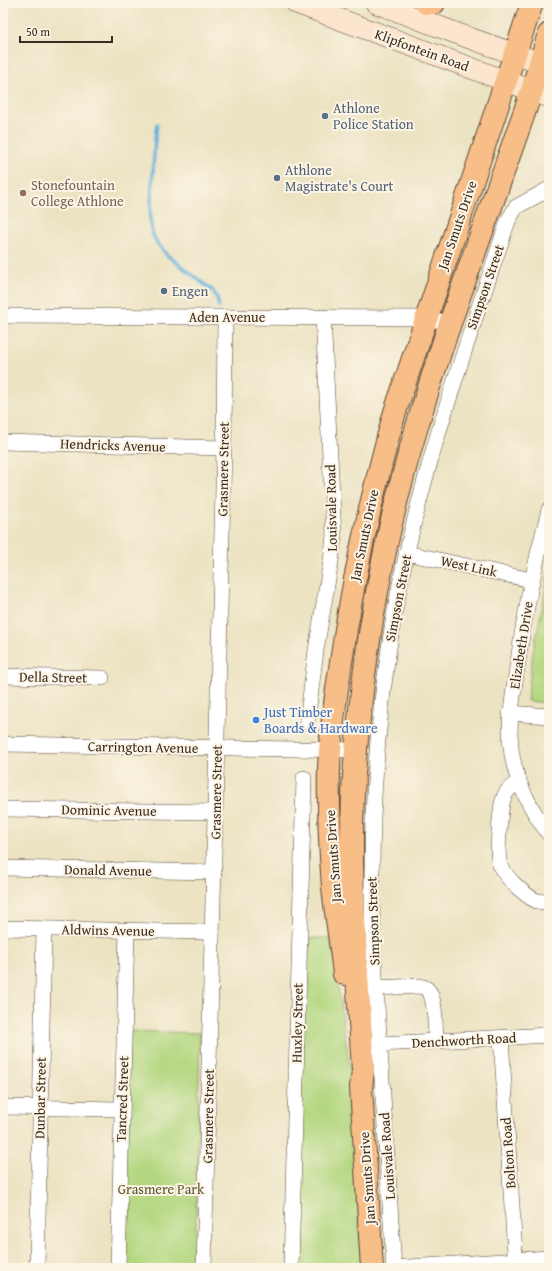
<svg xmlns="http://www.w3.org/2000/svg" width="552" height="1271" font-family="'Gentium Book Plus',serif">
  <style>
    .green { fill: #b3d780; stroke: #77804f }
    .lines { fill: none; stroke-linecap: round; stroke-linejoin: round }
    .stream { stroke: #63b1dc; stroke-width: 3.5 }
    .street-casing { stroke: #564637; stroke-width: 16 }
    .secondary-casing { stroke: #564637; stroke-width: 22 }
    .primary-casing { stroke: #564637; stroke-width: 24 }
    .street { stroke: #fff; stroke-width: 15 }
    .secondary { stroke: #fce5cf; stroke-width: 21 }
    .primary { stroke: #f7be88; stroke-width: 22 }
    .service-dot { fill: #5c6f8a; stroke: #fcf5e5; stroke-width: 1.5 }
    .education-dot { fill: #8d6e63; stroke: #fcf5e5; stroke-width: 1.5 }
    .shop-dot { fill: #3f7fe0; stroke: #fcf5e5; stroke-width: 1.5 }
    .labels { text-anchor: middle; stroke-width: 4; stroke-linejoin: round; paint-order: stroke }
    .street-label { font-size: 14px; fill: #3b2a1e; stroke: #fcf5e5 }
    .service-label { font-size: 14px; fill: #4e5e75; stroke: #fcf5e5; text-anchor: start }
    .education-label { font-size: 14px; fill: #785e54; stroke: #fcf5e5; text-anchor: start }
    .shop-label { font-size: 14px; fill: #366cbe; stroke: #fcf5e5; text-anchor: start }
    .park-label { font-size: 14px; fill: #595536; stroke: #fcf5e5 }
  </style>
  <rect width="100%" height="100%" fill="#fcf5e5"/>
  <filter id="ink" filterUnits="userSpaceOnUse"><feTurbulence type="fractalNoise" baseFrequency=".025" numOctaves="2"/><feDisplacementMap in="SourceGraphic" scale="8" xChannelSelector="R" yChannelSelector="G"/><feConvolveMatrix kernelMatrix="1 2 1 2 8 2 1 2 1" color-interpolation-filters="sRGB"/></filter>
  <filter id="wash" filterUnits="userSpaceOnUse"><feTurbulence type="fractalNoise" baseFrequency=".012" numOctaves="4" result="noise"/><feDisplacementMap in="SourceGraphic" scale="16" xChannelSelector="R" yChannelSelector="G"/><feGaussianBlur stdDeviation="0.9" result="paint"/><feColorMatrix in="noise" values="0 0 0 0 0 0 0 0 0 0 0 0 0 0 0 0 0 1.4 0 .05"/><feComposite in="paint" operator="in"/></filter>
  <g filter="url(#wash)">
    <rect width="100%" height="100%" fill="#ece3c3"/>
    <g class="green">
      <polygon points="549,572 549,703 527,701 533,653"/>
      <polygon points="304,938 331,938 351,1077 362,1268 297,1268"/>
      <polygon points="129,1031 200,1033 195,1268 123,1268"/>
    </g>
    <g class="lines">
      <polyline class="stream" points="157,124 155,138 150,218 152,233 157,243 168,256 213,291 217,298 219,307"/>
    </g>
  </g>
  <g filter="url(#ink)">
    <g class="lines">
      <defs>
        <g id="street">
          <polyline points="3,316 426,318 450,323"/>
          <polyline points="3,442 224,448"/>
          <path d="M549,510C535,562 524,615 517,668C513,697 507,726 512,755C517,785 531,810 549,834"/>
          <polyline points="406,553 531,580"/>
          <polyline points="3,676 102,678"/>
          <polyline points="510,713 549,716"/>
          <polyline points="307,722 316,650 331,561 334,536 323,317"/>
          <polyline points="3,744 355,750"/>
          <path d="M519,781C513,786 507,789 504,797C500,806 497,851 499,861C501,874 525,896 537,901C541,902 545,902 549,902"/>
          <polyline points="3,809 215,812"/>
          <polyline points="3,868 214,872"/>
          <polyline points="3,928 212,932"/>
          <path d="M375,988L419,986C423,987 426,987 428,990C436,998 435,1029 436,1041"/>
          <polyline points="501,1038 516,1268"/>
          <polyline points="380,1044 549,1035"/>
          <polyline points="3,1107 122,1109"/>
          <polyline points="37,1268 44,929"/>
          <polyline points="118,1268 127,931"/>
          <polyline points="204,1268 224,448 225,317"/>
          <polyline points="291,1268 304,778"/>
          <polyline points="393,1268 549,1258"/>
          <path d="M394,1268C389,1195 385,1122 380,1049C376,990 371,931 372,872C372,798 378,722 389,648C410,501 461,361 508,221L516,207L549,189"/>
        </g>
        <g id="secondary">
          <polyline points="296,3 549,97"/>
          <polyline points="376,3 461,35 549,66"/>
        </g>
        <g id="primary">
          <polyline points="426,3 434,3"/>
          <path d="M344,974C341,945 336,916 333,887C330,848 328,808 329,769C330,735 335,702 340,669C352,582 371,497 395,412L532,3"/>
          <path d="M372,1268L361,1087L363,1071C357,964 346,856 356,750C364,658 379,565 403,476C438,345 488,219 532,90C538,71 543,52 549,34"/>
        </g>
      </defs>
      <use href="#street" class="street-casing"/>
      <use href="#secondary" class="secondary-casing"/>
      <use href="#primary" class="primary-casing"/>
      <use href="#street" class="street"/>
      <use href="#secondary" class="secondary"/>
      <use href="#primary" class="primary"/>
    </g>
  </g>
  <g class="service-dot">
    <circle cx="325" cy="116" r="4"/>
    <circle cx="277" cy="178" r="4"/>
    <circle cx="164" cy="291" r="4"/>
  </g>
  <circle class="education-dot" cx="23" cy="193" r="4"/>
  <circle class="shop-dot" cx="256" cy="720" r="4"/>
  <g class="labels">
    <g class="street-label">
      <text transform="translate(422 50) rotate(20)" y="5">Klipfontein Road</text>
      <text transform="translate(457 225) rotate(-71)" y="5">Jan Smuts Drive</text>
      <text transform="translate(485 287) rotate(-71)" y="5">Simpson Street</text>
      <text x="227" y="322">Aden Avenue</text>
      <text transform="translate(113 445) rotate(2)" y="5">Hendricks Avenue</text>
      <text transform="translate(223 469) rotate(-89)" y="5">Grasmere Street</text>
      <text transform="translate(331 508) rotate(-91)" y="5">Louisvale Road</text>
      <text transform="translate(364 535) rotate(-78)" y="5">Jan Smuts Drive</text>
      <text transform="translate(469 566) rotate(12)" y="5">West Link</text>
      <text transform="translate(398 598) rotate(-79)" y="5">Simpson Street</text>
      <text transform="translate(521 645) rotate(-81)" y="5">Elizabeth Drive</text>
      <text transform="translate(53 677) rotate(1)" y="5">Della Street</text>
      <text transform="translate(143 747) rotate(1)" y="5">Carrington Avenue</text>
      <text transform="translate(216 792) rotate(-89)" y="5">Grasmere Street</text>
      <text transform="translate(109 810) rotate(1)" y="5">Dominic Avenue</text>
      <text transform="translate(333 856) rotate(-94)" y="5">Jan Smuts Drive</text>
      <text transform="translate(108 870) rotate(1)" y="5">Donald Avenue</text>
      <text transform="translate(373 921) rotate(-92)" y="5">Simpson Street</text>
      <text transform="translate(108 930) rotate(1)" y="5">Aldwins Avenue</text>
      <text transform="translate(297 1023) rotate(-89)" y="5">Huxley Street</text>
      <text transform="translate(464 1040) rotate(-3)" y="5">Denchworth Road</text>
      <text transform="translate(40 1098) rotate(-89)" y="5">Dunbar Street</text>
      <text transform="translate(122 1099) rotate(-88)" y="5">Tancred Street</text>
      <text transform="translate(208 1116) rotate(-89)" y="5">Grasmere Street</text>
      <text transform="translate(508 1153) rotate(-94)" y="5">Bolton Road</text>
      <text transform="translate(387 1156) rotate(-94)" y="5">Louisvale Road</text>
      <text transform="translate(367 1178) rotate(-94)" y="5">Jan Smuts Drive</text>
    </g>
    <g class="service-label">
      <text x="333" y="113">Athlone<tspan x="333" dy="16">Police Station</tspan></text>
      <text x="285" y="175">Athlone<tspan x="285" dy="16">Magistrate's Court</tspan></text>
      <text x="172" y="296">Engen</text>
    </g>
    <g class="education-label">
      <text x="31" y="190">Stonefountain<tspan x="31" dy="16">College Athlone</tspan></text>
    </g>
    <g class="shop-label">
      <text x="264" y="717">Just Timber<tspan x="264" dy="16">Boards &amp; Hardware</tspan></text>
    </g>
    <g class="park-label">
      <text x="161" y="1194">Grasmere Park</text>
    </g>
  </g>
  <rect width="552" height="1271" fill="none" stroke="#fcf5e5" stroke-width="16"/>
  <path d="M20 36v6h92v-6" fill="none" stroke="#3b2a1e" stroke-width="2"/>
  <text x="26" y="36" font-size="12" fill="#3b2a1e" stroke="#fcf5e5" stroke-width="3" paint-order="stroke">50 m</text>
</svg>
